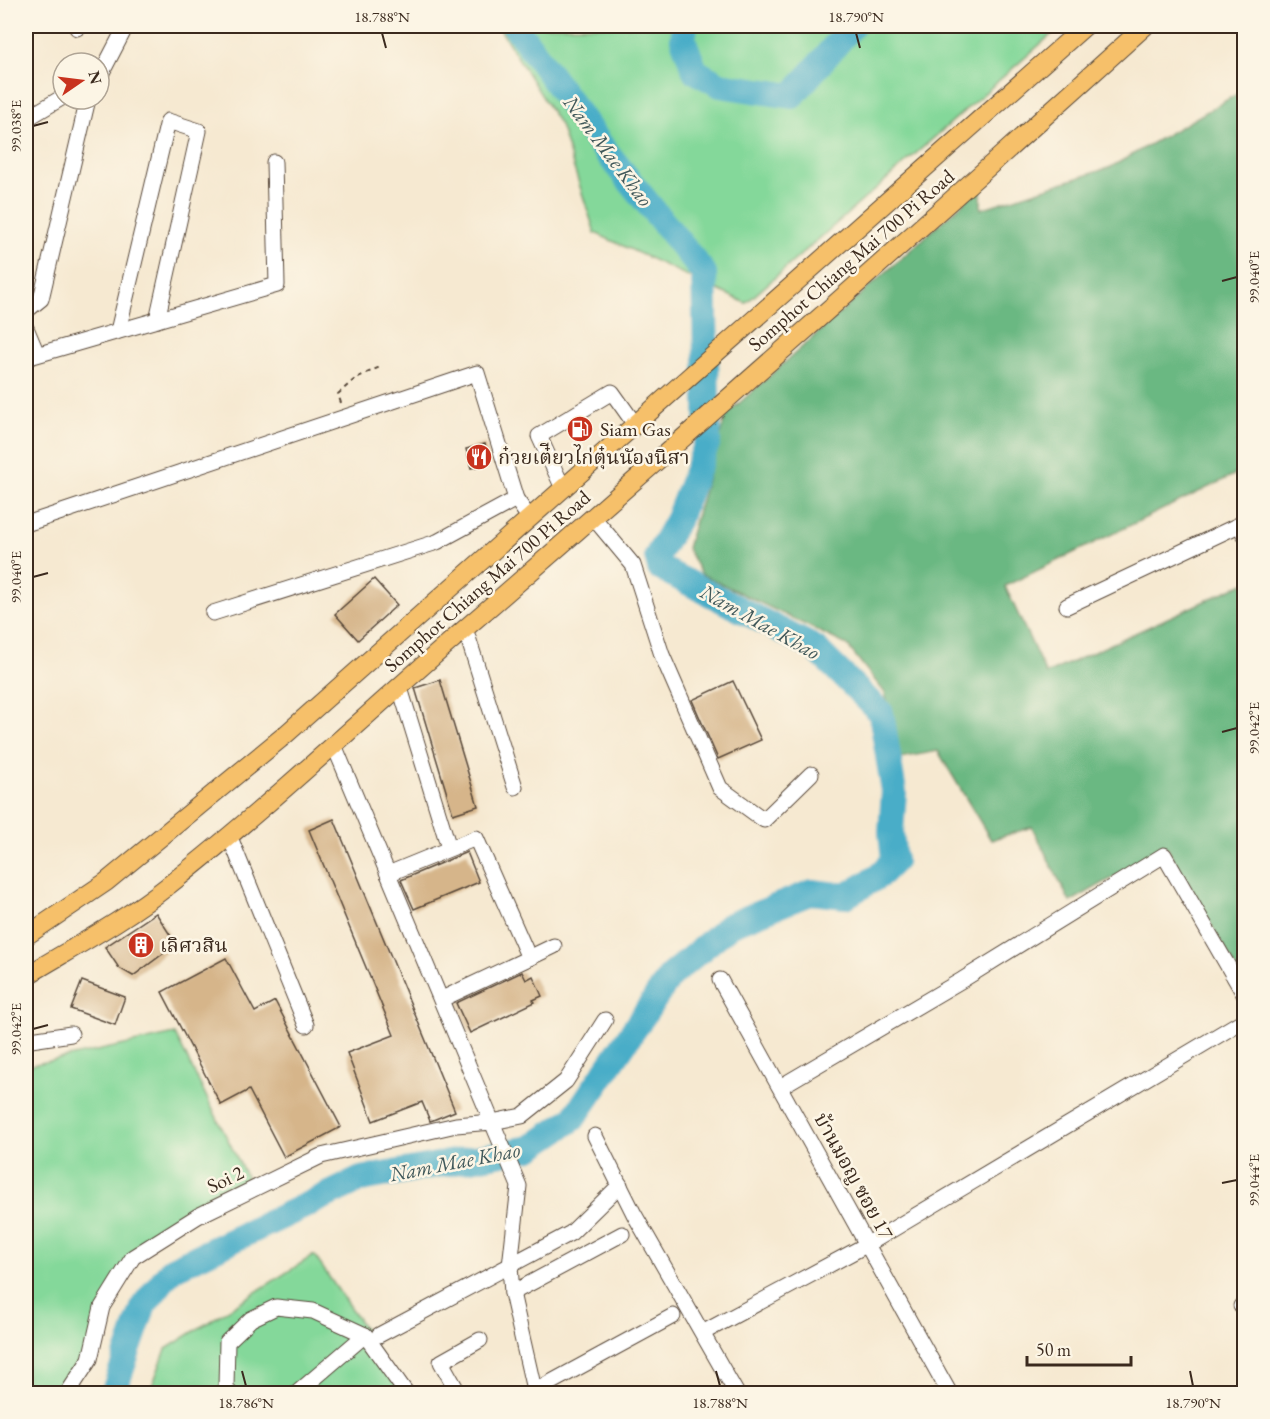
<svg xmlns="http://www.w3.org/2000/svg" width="1270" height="1419" font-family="'EB Garamond','Noto Serif Thai',serif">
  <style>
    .green { fill: #84d89a; stroke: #60815c; stroke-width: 1.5 }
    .forest { fill: #6bb882; stroke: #537150; stroke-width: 1.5 }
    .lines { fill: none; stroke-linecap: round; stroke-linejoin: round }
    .river { stroke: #48adc8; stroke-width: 26 }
    .building { fill: #d6b58a }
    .minor-casing { stroke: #574739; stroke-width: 17 }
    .major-casing { stroke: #574739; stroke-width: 20 }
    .path { stroke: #574739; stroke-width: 2; stroke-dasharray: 4.5 4.5; stroke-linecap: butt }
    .minor { stroke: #fff; stroke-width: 15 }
    .major { stroke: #f6c06b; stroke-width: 18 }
    .ticks { fill: none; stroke: #3b2a1e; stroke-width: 2 }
    .labels { text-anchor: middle; stroke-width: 5; stroke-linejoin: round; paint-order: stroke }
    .street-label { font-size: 20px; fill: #3b2a1e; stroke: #fcf5e5 }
    .poi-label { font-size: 20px; fill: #3b2a1e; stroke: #fcf5e5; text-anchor: start }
    .water-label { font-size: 21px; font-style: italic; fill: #40585a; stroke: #fcf5e5 }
    .neatline { fill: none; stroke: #3b2a1e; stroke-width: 2 }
    .ticks-label { font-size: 15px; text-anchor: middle; fill: #3b2a1e }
  </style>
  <rect width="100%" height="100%" fill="#fcf5e5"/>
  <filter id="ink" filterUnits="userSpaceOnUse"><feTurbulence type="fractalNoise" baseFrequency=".0167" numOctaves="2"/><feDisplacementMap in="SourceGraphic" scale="12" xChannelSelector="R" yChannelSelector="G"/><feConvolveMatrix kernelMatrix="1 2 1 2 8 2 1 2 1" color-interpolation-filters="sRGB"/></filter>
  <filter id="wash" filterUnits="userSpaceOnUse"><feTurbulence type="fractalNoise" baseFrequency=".008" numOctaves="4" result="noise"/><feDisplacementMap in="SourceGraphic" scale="24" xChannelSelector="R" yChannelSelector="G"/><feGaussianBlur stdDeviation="1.35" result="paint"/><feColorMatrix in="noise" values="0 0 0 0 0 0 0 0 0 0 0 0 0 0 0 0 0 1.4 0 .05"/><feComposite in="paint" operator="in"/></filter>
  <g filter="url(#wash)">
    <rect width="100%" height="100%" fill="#f6e9d1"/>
    <g class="green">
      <polygon points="498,26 1061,26 746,303 595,233 560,125"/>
      <polygon points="175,1034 250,1184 193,1209 136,1248 83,1360 59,1392 26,1393 26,1066"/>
      <polygon points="314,1255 364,1328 402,1394 149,1394 166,1349"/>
    </g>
    <polygon class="forest" points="1244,90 1244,470 1005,586 1046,674 1244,583 1244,700 1233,705 1244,740 1244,983 1167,847 1070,902 1032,827 991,840 938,751 901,758 885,693 847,645 701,574 687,548 726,415 981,187 981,209 1111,167"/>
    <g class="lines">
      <g class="river">
        <polyline points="685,26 683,39 695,71 720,85 792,96 852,26"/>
        <polyline points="113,1394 144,1305 172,1269 361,1179 530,1148 573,1119 671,975 730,925 812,892 846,896 879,876 894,861 891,832 894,792 881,713 815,648 660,568 657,556 678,519 708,441 704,273 603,148 515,26"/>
      </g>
    </g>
    <g id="blocks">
      <g class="building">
        <polygon points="485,444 490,464 471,468 466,449"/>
        <polygon points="374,579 397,605 358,640 335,614"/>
        <polygon points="440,680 478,806 453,814 415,688"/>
        <polygon points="733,681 761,740 718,759 692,700"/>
        <polygon points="334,819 455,1111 433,1120 430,1121 422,1102 373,1121 347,1053 394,1035 309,830"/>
        <polygon points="467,852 479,882 414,909 401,880"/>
        <polygon points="156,913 176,944 133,976 119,968 105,947"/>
        <polygon points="226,958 255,1012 275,1001 341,1127 284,1157 249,1090 221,1105 162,992"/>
        <polygon points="522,972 526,980 533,976 542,996 533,1000 535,1002 470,1033 456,1003"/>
        <polygon points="82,981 125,997 115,1025 71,1009"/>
      </g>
    </g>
  </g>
  <g filter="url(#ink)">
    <use href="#blocks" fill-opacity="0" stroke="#574739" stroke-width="1.5"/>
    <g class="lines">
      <defs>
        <g id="minor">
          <polyline points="76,26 77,28"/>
          <polyline points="99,78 126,26"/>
          <polyline points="26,119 63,97"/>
          <polyline points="26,311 41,299 88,99"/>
          <polyline points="26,328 37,354"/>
          <polyline points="118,331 168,121 199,131 157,320"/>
          <polyline points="26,358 277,285 274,162"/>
          <polyline points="562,486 539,436 612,392 634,423"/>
          <polyline points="593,517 633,565 662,655 720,788 764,820 811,774"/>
          <polyline points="26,524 477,373 516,499 528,516"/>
          <polyline points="1067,606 1241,524 1244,534"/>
          <polyline points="213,613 437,542 516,499"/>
          <polyline points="465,628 515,787"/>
          <polyline points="400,688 449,848"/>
          <polyline points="334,745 492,1122 522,1116 566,1081 605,1020"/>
          <polyline points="229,835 306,1025"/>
          <polyline points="388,874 476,838 529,958 442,999"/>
          <polyline points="529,958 554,946"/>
          <polyline points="720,980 950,1394"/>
          <polyline points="26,1038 31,1040 71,1034"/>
          <polyline points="780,1087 962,980 1164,855 1244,994"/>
          <polyline points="595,1136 634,1214 737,1394"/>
          <polyline points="512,1293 622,1234"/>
          <polyline points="1241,1306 1244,1305"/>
          <polyline points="704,1332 868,1244 1244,1020"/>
          <polyline points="379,1335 571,1233 620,1185"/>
          <polyline points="535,1391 673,1316"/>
          <polyline points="67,1394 90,1359 102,1307 133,1257 198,1216 321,1156 456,1125 492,1122 519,1186 510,1266 512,1293 535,1394"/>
          <polyline points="230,1394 226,1387 227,1342 251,1319 276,1307 313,1311 365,1335 407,1394"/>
          <polyline points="296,1394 365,1335"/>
          <polyline points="459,1394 441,1362 480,1340"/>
        </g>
        <g id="major">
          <polyline points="26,936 106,882 285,735 1085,26"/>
          <path d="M26,976C74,947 125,920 169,885C277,800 377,704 482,614C705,420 926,224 1145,26"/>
        </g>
      </defs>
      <use href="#minor" class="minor-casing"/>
      <use href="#major" class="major-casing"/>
      <polyline class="path" points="341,403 338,394 356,378 382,366"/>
      <use href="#minor" class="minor"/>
      <use href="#major" class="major"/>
    </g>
  </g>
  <path class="ticks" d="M382,33L386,48M856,33L860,48M33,126L48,122M1222,281L1237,277M33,577L48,573M1222,732L1237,728M33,1029L48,1025M1222,1183L1237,1180M242,1371L246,1386M716,1371L720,1386M1190,1371L1193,1386"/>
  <defs>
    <symbol id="fuel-disc" viewBox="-11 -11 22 22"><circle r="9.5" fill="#c8321e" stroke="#fcf5e5"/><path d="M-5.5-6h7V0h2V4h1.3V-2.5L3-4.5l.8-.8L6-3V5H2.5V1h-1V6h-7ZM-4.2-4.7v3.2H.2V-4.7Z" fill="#fff"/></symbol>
    <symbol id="restaurant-disc" viewBox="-11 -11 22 22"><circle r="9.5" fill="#c8321e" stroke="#fcf5e5"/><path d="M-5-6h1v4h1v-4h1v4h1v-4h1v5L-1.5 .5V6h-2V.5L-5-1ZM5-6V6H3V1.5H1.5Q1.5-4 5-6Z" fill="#fff"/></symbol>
    <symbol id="building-disc" viewBox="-11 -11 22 22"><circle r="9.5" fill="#c8321e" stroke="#fcf5e5"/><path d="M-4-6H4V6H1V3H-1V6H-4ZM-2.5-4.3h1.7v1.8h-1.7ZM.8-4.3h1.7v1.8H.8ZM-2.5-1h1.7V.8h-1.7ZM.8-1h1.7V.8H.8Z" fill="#fff"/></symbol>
  </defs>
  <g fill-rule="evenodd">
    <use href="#fuel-disc" x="565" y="414" width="30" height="30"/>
    <use href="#restaurant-disc" x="464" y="442" width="30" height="30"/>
    <use href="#building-disc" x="126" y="930" width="30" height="30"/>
  </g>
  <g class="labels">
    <g class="street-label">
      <text transform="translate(851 260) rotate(-41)" y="7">Somphot Chiang Mai 700 Pi Road</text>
      <text transform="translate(487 581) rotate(-41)" y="7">Somphot Chiang Mai 700 Pi Road</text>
      <text transform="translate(854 1176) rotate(61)" y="7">บ้านมอญ ซอย 17</text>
      <text transform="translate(225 1179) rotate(-26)" y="7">Soi 2</text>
    </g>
    <g class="poi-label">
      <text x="600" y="436">Siam Gas</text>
      <text x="498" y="464">ก๋วยเต๋ียวไก่ตุ๋นนัองนิสา</text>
      <text x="160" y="952">เลิศวสิน</text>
    </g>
    <g class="water-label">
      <text transform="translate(608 151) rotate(53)" y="7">Nam Mae Khao</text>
      <text transform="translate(760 622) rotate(29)" y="7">Nam Mae Khao</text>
      <text transform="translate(455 1162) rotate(-11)" y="7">Nam Mae Khao</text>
    </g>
  </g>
  <rect width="1270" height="1419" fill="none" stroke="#fcf5e5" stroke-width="66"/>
  <g transform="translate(81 81) rotate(76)"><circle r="28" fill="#fcf5e5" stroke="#afa495" stroke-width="1.5"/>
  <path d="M0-4.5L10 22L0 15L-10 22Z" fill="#c8321e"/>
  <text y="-9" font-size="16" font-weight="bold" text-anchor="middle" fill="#3b2a1e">N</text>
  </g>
  <path d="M1027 1356v9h104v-9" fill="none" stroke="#3b2a1e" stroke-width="3"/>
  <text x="1036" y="1356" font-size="18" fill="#3b2a1e" stroke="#fcf5e5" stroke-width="4.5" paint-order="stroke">50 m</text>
  <rect x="33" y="33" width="1204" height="1353" class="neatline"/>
  <g class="ticks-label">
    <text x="382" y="22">18.788°N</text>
    <text x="856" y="22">18.790°N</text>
    <text transform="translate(16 126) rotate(-90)" y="5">99.038°E</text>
    <text transform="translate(1254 277) rotate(-90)" y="5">99.040°E</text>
    <text transform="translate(16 577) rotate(-90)" y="5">99.040°E</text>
    <text transform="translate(1254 728) rotate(-90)" y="5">99.042°E</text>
    <text transform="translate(16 1029) rotate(-90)" y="5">99.042°E</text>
    <text transform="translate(1254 1180) rotate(-90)" y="5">99.044°E</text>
    <text x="246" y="1408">18.786°N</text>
    <text x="720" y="1408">18.788°N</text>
    <text x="1193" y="1408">18.790°N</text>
  </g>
</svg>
